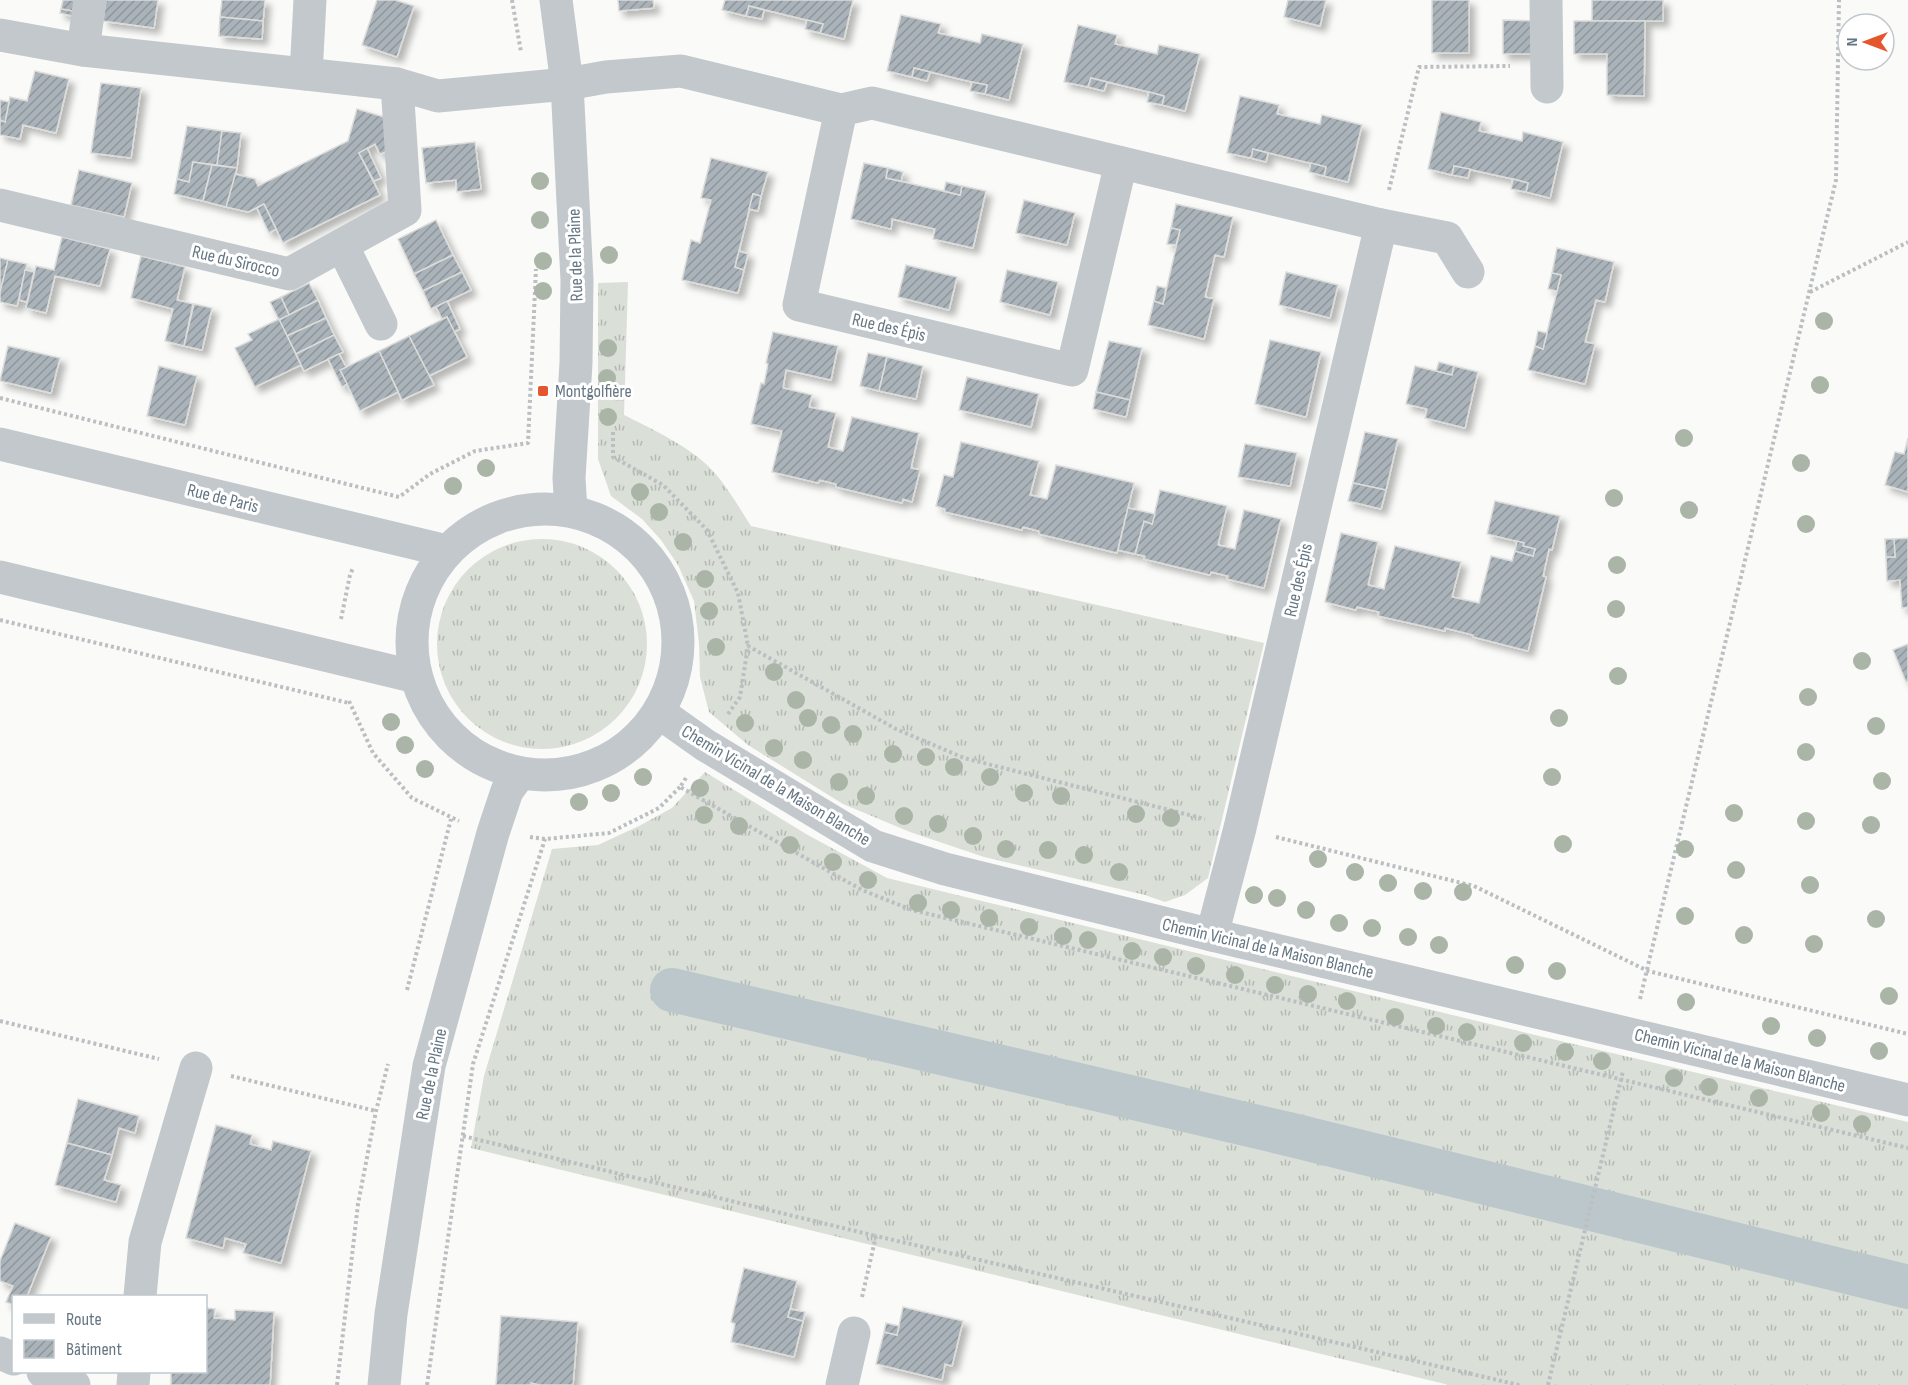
<svg xmlns="http://www.w3.org/2000/svg" width="1908" height="1385" font-family="'Sofia Sans Condensed',sans-serif">
  <style>
    .grass { fill: url(#grass-tufts) }
    .lines { fill: none; stroke-linecap: round; stroke-linejoin: round }
    .canal { stroke: #bbc7cb; stroke-width: 44 }
    .building { fill: url(#building-hatch); stroke: #dcdcda; stroke-width: 1.5; filter: url(#shadow) }
    .path { stroke: #bbbfc2; stroke-width: 4; stroke-dasharray: 3 3; stroke-linecap: butt }
    .minor { stroke: #c3c8cc; stroke-width: 33 }
    .tree { fill: #aab4a7 }
    .poi-dot { fill: #e4572e; stroke: #fff; stroke-width: 2 }
    .labels { text-anchor: middle; stroke-width: 6; stroke-linejoin: round; paint-order: stroke }
    .street-label { font-size: 18px; fill: #657683; stroke: #fff }
    .poi-label { font-size: 18px; fill: #657683; stroke: #fff; text-anchor: start }
  </style>
  <defs>
    <pattern id="grass-tufts" width="24" height="20" patternUnits="userSpaceOnUse" patternTransform="scale(1.5)"><rect width="24" height="20" fill="#dadfd7"/><path d="M3 7l-1-3M5 7V3M7 7l1-3M15 17l-1-3M17 17v-4M19 17l1-3" fill="none" stroke="#b4b9b4"/></pattern>
    <pattern id="building-hatch" width="6" height="6" patternUnits="userSpaceOnUse" patternTransform="scale(1.5)"><rect width="6" height="6" fill="#aab3b9"/><path d="M-1 1l2-2M0 6l6-6M5 7l2-2" fill="none" stroke="#8e969c"/></pattern>
    <filter id="shadow"><feDropShadow dx="5.5" dy="5.5" stdDeviation="3" flood-color="#0004"/></filter>
  </defs>
  <rect width="100%" height="100%" fill="#fafaf8"/>
  <g class="grass">
    <path d="M628,282L624,415C650,428 692,448 711,469C727,486 738,506 751,526L1264,643L1208,878L1185,895L1165,902L1145,895L984,857L910,832L843,804L748,745L709,712L700,677L699,643L694,601L678,565L661,540L642,519L611,496L598,459V283Z"/>
    <circle cx="542" cy="644" r="105"/>
    <polygon points="705,772 806,834 887,878 1535,1035 1908,1122 1908,1385 1449,1385 471,1148 484,1076 552,849 598,845 639,826 672,808"/>
  </g>
  <g class="lines">
    <polyline class="canal" points="672,990 1288,1134 1908,1287"/>
  </g>
  <g class="building">
    <polygon points="63,0 80,0 78,12 61,9"/>
    <polygon points="106,0 158,0 154,28 103,21"/>
    <polygon points="222,0 265,0 263,21 220,17"/>
    <polygon points="377,0 395,0 414,6 397,57 362,45"/>
    <polygon points="618,0 653,0 654,8 619,11"/>
    <polygon points="725,0 853,0 844,39 820,33 823,24 749,6 746,16 722,10"/>
    <polygon points="1288,0 1326,0 1320,26 1284,17"/>
    <rect x="1432" y="0" width="37" height="53"/>
    <rect x="1592" y="0" width="71" height="21"/>
    <polygon points="749,6 764,10 762,19 746,16"/>
    <polygon points="61,9 78,12 76,17 60,13"/>
    <polygon points="901,15 941,24 938,33 980,43 982,34 1023,44 1009,100 985,94 987,85 972,82 914,68 912,77 887,71"/>
    <polygon points="220,17 263,21 262,39 219,36"/>
    <polygon points="807,20 823,24 820,33 805,29"/>
    <polygon points="1503,20 1537,21 1537,54 1503,54"/>
    <polygon points="1574,21 1645,21 1644,96 1607,95 1607,54 1574,54"/>
    <polygon points="1078,25 1117,35 1115,44 1157,54 1159,45 1200,54 1185,111 1162,105 1164,96 1149,92 1091,78 1088,87 1064,82"/>
    <polygon points="914,68 930,72 927,81 912,77"/>
    <polygon points="35,71 69,79 56,133 23,125 20,139 0,135 0,120 5,122 10,97 27,101"/>
    <polygon points="1091,78 1107,82 1104,91 1088,87"/>
    <polygon points="972,82 987,85 985,94 970,91"/>
    <polygon points="101,83 141,88 131,158 91,153"/>
    <polygon points="1149,92 1164,96 1162,105 1147,102"/>
    <polygon points="1240,96 1279,105 1277,114 1320,124 1322,115 1362,125 1348,182 1324,176 1326,167 1253,149 1251,158 1227,153"/>
    <polygon points="0,100 9,102 5,122 0,120"/>
    <polygon points="357,109 384,117 388,151 380,154 375,144 359,153 380,195 283,243 264,204 248,212 226,207 235,174 255,179 258,186 348,141"/>
    <polygon points="1441,112 1481,122 1479,131 1522,141 1523,132 1563,142 1550,198 1526,192 1528,183 1513,179 1454,166 1452,175 1428,169"/>
    <polygon points="187,126 222,131 217,165 193,162 189,182 177,179"/>
    <polygon points="222,131 241,133 237,168 217,165"/>
    <polygon points="475,142 481,189 457,192 456,180 426,183 422,148"/>
    <polygon points="367,148 381,178 374,181 359,153"/>
    <polygon points="1253,149 1268,153 1266,162 1251,158"/>
    <polygon points="711,158 768,172 761,196 753,194 735,267 744,270 738,293 682,280 691,240 700,243 711,200 701,198"/>
    <polygon points="193,162 212,165 203,201 174,194 177,179 189,182"/>
    <polygon points="864,163 888,168 886,178 960,195 962,186 986,191 973,248 933,239 935,229 892,219 891,229 851,219"/>
    <polygon points="1311,163 1326,167 1324,176 1309,172"/>
    <polygon points="212,165 237,168 226,207 203,201"/>
    <polygon points="1454,166 1470,169 1468,178 1452,175"/>
    <polygon points="888,168 903,172 901,181 886,178"/>
    <polygon points="79,170 132,183 124,217 71,205"/>
    <polygon points="1513,179 1528,183 1526,192 1511,189"/>
    <polygon points="946,182 962,186 960,195 944,191"/>
    <polygon points="753,194 761,196 758,211 749,209"/>
    <polygon points="1024,200 1075,213 1067,245 1016,233"/>
    <polygon points="264,204 276,229 269,233 257,208"/>
    <polygon points="1176,204 1233,217 1224,257 1215,255 1205,297 1214,299 1204,339 1148,325 1154,301 1163,304 1180,230 1171,228"/>
    <polygon points="436,220 453,255 414,274 398,239"/>
    <polygon points="1171,228 1180,230 1176,245 1167,244"/>
    <polygon points="62,237 110,249 100,286 55,276 46,313 26,308 36,266 54,270"/>
    <polygon points="1557,248 1614,262 1605,302 1596,300 1585,342 1595,344 1585,384 1528,370 1535,346 1543,349 1557,291 1561,275 1552,273"/>
    <polygon points="739,251 748,254 744,270 735,267"/>
    <polygon points="453,255 462,272 423,291 414,274"/>
    <polygon points="141,256 185,267 177,300 193,304 184,346 165,341 173,309 131,298"/>
    <polygon points="0,258 8,260 1,289 0,289"/>
    <polygon points="8,260 27,264 17,306 0,302 0,292"/>
    <polygon points="906,265 957,277 949,310 898,297"/>
    <polygon points="25,270 34,272 27,302 19,300"/>
    <polygon points="1007,270 1058,282 1050,315 1000,302"/>
    <polygon points="462,272 471,290 431,309 423,291"/>
    <polygon points="1286,272 1338,285 1330,318 1279,305"/>
    <polygon points="1552,273 1561,275 1557,291 1548,289"/>
    <polygon points="309,283 318,300 289,315 281,297"/>
    <polygon points="1157,286 1166,288 1163,304 1154,301"/>
    <polygon points="281,297 289,315 279,320 270,302"/>
    <polygon points="318,300 326,318 287,336 279,320"/>
    <polygon points="447,301 460,329 454,332 447,317 442,319 436,307"/>
    <polygon points="194,304 212,308 202,350 184,346"/>
    <polygon points="447,317 467,357 429,376 409,336"/>
    <polygon points="326,318 334,335 296,354 287,336"/>
    <polygon points="279,319 301,365 255,387 235,348 252,340 248,334"/>
    <polygon points="1538,331 1547,333 1543,349 1535,346"/>
    <polygon points="773,332 838,346 831,380 786,370 783,388 812,395 809,407 836,413 828,447 843,451 852,417 919,433 911,468 920,470 912,502 903,499 902,503 836,487 836,484 820,480 818,483 772,472 782,431 751,424 761,383 764,384 768,364 766,363"/>
    <polygon points="334,335 343,352 304,371 296,354"/>
    <polygon points="409,336 434,385 402,400 379,351"/>
    <polygon points="1270,340 1321,352 1306,417 1255,404"/>
    <polygon points="1109,341 1142,348 1130,400 1096,392"/>
    <polygon points="8,346 60,358 51,393 0,381"/>
    <polygon points="379,351 398,392 360,411 340,370"/>
    <polygon points="868,353 887,357 879,391 860,386"/>
    <polygon points="339,354 346,367 340,370 347,384 342,387 328,359"/>
    <polygon points="887,357 923,366 916,399 879,391"/>
    <polygon points="1439,362 1454,366 1452,375 1436,371"/>
    <polygon points="159,366 197,376 185,425 147,416"/>
    <polygon points="1415,366 1452,375 1454,366 1478,372 1465,428 1425,418 1427,409 1406,404"/>
    <polygon points="967,377 1039,394 1031,427 959,410"/>
    <polygon points="1096,392 1130,400 1126,417 1093,409"/>
    <polygon points="1365,432 1398,439 1386,490 1353,483"/>
    <polygon points="1908,438 1908,492 1885,485 1895,452 1904,454"/>
    <polygon points="961,442 1039,461 1030,495 1047,499 1056,465 1134,483 1117,553 1039,534 1039,531 1023,527 1022,530 945,512 945,509 936,506 944,475 953,477"/>
    <polygon points="1245,444 1297,453 1290,486 1238,477"/>
    <polygon points="1353,483 1386,490 1381,509 1348,501"/>
    <polygon points="1160,490 1227,506 1218,545 1235,549 1244,510 1281,519 1264,588 1227,579 1228,576 1211,572 1210,575 1144,559 1145,556 1135,554 1144,521 1152,524"/>
    <polygon points="1495,501 1560,516 1552,550 1549,549 1543,576 1546,577 1528,651 1473,637 1473,635 1445,628 1445,631 1378,616 1379,612 1357,607 1356,610 1325,602 1341,533 1378,542 1368,585 1384,589 1395,546 1461,562 1452,597 1479,603 1491,556 1512,561 1515,551 1533,556 1535,549 1523,546 1524,543 1487,534"/>
    <polygon points="1128,508 1155,514 1152,524 1144,521 1135,554 1118,550"/>
    <polygon points="1908,538 1908,607 1902,608 1900,580 1887,581 1886,557 1895,557 1894,539"/>
    <polygon points="1885,539 1894,539 1895,557 1886,557"/>
    <polygon points="1517,541 1524,543 1523,546 1535,549 1533,556 1515,551"/>
    <polygon points="1908,644 1908,681 1906,682 1893,650"/>
    <polygon points="78,1099 139,1116 135,1133 119,1128 112,1155 67,1143"/>
    <polygon points="216,1125 252,1135 250,1144 271,1150 273,1141 311,1151 281,1263 243,1253 246,1244 225,1238 223,1248 186,1238"/>
    <polygon points="67,1143 112,1155 104,1180 121,1185 116,1202 55,1185"/>
    <polygon points="15,1223 51,1237 27,1296 14,1296 14,1305 6,1302 13,1286 0,1281 0,1261"/>
    <polygon points="744,1268 797,1281 788,1317 803,1321 794,1357 731,1342 735,1324 731,1322"/>
    <polygon points="903,1307 963,1321 952,1366 945,1364 942,1380 876,1364 884,1332 897,1335"/>
    <polygon points="206,1308 215,1309 214,1318 235,1320 235,1310 274,1312 270,1385 171,1385 171,1372 206,1372"/>
    <polygon points="790,1309 805,1312 803,1321 788,1317"/>
    <polygon points="501,1316 578,1322 573,1385 540,1385 531,1383 531,1385 496,1385"/>
    <polygon points="886,1323 899,1326 897,1335 884,1332"/>
  </g>
  <g class="lines">
    <g class="path">
      <polyline points="512,0 521,52"/>
      <polyline points="1389,190 1419,67 1510,66"/>
      <polyline points="1810,292 1908,242"/>
      <polyline points="0,398 399,497 430,474 475,451 528,443 536,269"/>
      <polyline points="613,432 613,457 663,485 707,530 738,593 748,646"/>
      <polyline points="341,619 350,575 353,568"/>
      <polyline points="0,620 349,703"/>
      <polyline points="349,701 373,753 412,798 459,821"/>
      <polyline points="728,714 740,697 748,646 896,729 964,758 1205,819"/>
      <polyline points="686,778 680,787 862,890 912,910 1908,1148"/>
      <polyline points="530,837 545,839 609,833 659,808 680,787"/>
      <polyline points="1276,837 1474,886 1648,971 1908,1034"/>
      <polyline points="407,990 451,819"/>
      <polyline points="1640,999 1836,180 1839,0"/>
      <polyline points="0,1021 159,1059"/>
      <polyline points="231,1076 376,1111"/>
      <polyline points="463,1136 876,1236"/>
      <polyline points="862,1297 876,1236 1519,1385"/>
      <polyline points="337,1385 358,1204 376,1111 388,1064"/>
      <polyline points="427,1385 473,1064 545,839"/>
      <polyline points="1548,1385 1623,1071"/>
    </g>
    <g class="minor">
      <polyline points="556,0 567,84 577,280 576,363 569,478 571,511"/>
      <polyline points="1546,0 1547,87"/>
      <polyline points="0,35 83,50 397,84 438,96 567,84 606,77 681,71 841,110 872,103 1381,225 1240,828 1212,935"/>
      <polyline points="83,50 90,0"/>
      <polyline points="306,74 310,0"/>
      <polyline points="841,110 799,305 1072,370 1121,163"/>
      <polyline points="0,205 289,274 405,210 397,84"/>
      <polyline points="1381,225 1447,238 1468,272"/>
      <polyline points="342,245 381,324"/>
      <polyline points="0,444 447,551"/>
      <circle cx="545" cy="642" r="133"/>
      <polyline points="0,577 416,677"/>
      <polyline points="660,713 705,745 873,846 945,869 1212,935 1908,1100"/>
      <polyline points="140,1296 145,1242 196,1068"/>
      <polyline points="0,1353 14,1359"/>
      <polyline points="43,1372 74,1385"/>
      <polyline points="133,1385 134,1372"/>
      <polyline points="384,1385 391,1314 429,1066 493,833 507,791 520,773"/>
      <polyline points="842,1385 854,1333"/>
    </g>
  </g>
  <g class="tree">
    <circle cx="540" cy="181" r="9"/>
    <circle cx="540" cy="220" r="9"/>
    <circle cx="609" cy="255" r="9"/>
    <circle cx="543" cy="261" r="9"/>
    <circle cx="543" cy="291" r="9"/>
    <circle cx="1824" cy="321" r="9"/>
    <circle cx="608" cy="348" r="9"/>
    <circle cx="607" cy="378" r="9"/>
    <circle cx="1820" cy="385" r="9"/>
    <circle cx="608" cy="417" r="9"/>
    <circle cx="1684" cy="438" r="9"/>
    <circle cx="1801" cy="463" r="9"/>
    <circle cx="486" cy="468" r="9"/>
    <circle cx="453" cy="486" r="9"/>
    <circle cx="640" cy="492" r="9"/>
    <circle cx="1614" cy="498" r="9"/>
    <circle cx="1689" cy="510" r="9"/>
    <circle cx="659" cy="512" r="9"/>
    <circle cx="1806" cy="524" r="9"/>
    <circle cx="683" cy="542" r="9"/>
    <circle cx="1617" cy="565" r="9"/>
    <circle cx="705" cy="579" r="9"/>
    <circle cx="1616" cy="609" r="9"/>
    <circle cx="709" cy="611" r="9"/>
    <circle cx="716" cy="647" r="9"/>
    <circle cx="1862" cy="661" r="9"/>
    <circle cx="774" cy="672" r="9"/>
    <circle cx="1618" cy="676" r="9"/>
    <circle cx="1808" cy="697" r="9"/>
    <circle cx="796" cy="700" r="9"/>
    <circle cx="808" cy="718" r="9"/>
    <circle cx="1559" cy="718" r="9"/>
    <circle cx="391" cy="722" r="9"/>
    <circle cx="745" cy="723" r="9"/>
    <circle cx="831" cy="725" r="9"/>
    <circle cx="1876" cy="726" r="9"/>
    <circle cx="853" cy="734" r="9"/>
    <circle cx="405" cy="745" r="9"/>
    <circle cx="774" cy="748" r="9"/>
    <circle cx="1806" cy="752" r="9"/>
    <circle cx="893" cy="754" r="9"/>
    <circle cx="926" cy="757" r="9"/>
    <circle cx="803" cy="760" r="9"/>
    <circle cx="954" cy="767" r="9"/>
    <circle cx="425" cy="769" r="9"/>
    <circle cx="643" cy="777" r="9"/>
    <circle cx="990" cy="777" r="9"/>
    <circle cx="1552" cy="777" r="9"/>
    <circle cx="1882" cy="781" r="9"/>
    <circle cx="839" cy="782" r="9"/>
    <circle cx="700" cy="788" r="9"/>
    <circle cx="611" cy="793" r="9"/>
    <circle cx="1024" cy="793" r="9"/>
    <circle cx="866" cy="796" r="9"/>
    <circle cx="1061" cy="796" r="9"/>
    <circle cx="579" cy="802" r="9"/>
    <circle cx="1734" cy="813" r="9"/>
    <circle cx="1136" cy="814" r="9"/>
    <circle cx="704" cy="815" r="9"/>
    <circle cx="904" cy="816" r="9"/>
    <circle cx="1171" cy="818" r="9"/>
    <circle cx="1806" cy="821" r="9"/>
    <circle cx="938" cy="824" r="9"/>
    <circle cx="1871" cy="825" r="9"/>
    <circle cx="739" cy="826" r="9"/>
    <circle cx="973" cy="836" r="9"/>
    <circle cx="1563" cy="844" r="9"/>
    <circle cx="790" cy="845" r="9"/>
    <circle cx="1006" cy="849" r="9"/>
    <circle cx="1685" cy="849" r="9"/>
    <circle cx="1048" cy="850" r="9"/>
    <circle cx="1084" cy="855" r="9"/>
    <circle cx="1318" cy="859" r="9"/>
    <circle cx="833" cy="862" r="9"/>
    <circle cx="1736" cy="870" r="9"/>
    <circle cx="1119" cy="872" r="9"/>
    <circle cx="1355" cy="872" r="9"/>
    <circle cx="868" cy="880" r="9"/>
    <circle cx="1388" cy="883" r="9"/>
    <circle cx="1810" cy="885" r="9"/>
    <circle cx="1423" cy="891" r="9"/>
    <circle cx="1463" cy="892" r="9"/>
    <circle cx="1254" cy="895" r="9"/>
    <circle cx="1277" cy="898" r="9"/>
    <circle cx="918" cy="903" r="9"/>
    <circle cx="951" cy="910" r="9"/>
    <circle cx="1306" cy="910" r="9"/>
    <circle cx="1685" cy="916" r="9"/>
    <circle cx="989" cy="918" r="9"/>
    <circle cx="1876" cy="919" r="9"/>
    <circle cx="1339" cy="923" r="9"/>
    <circle cx="1029" cy="927" r="9"/>
    <circle cx="1372" cy="928" r="9"/>
    <circle cx="1744" cy="935" r="9"/>
    <circle cx="1063" cy="936" r="9"/>
    <circle cx="1408" cy="937" r="9"/>
    <circle cx="1088" cy="940" r="9"/>
    <circle cx="1814" cy="944" r="9"/>
    <circle cx="1439" cy="945" r="9"/>
    <circle cx="1132" cy="951" r="9"/>
    <circle cx="1163" cy="957" r="9"/>
    <circle cx="1515" cy="965" r="9"/>
    <circle cx="1196" cy="966" r="9"/>
    <circle cx="1557" cy="971" r="9"/>
    <circle cx="1235" cy="975" r="9"/>
    <circle cx="1275" cy="985" r="9"/>
    <circle cx="1308" cy="994" r="9"/>
    <circle cx="1889" cy="996" r="9"/>
    <circle cx="1347" cy="1001" r="9"/>
    <circle cx="1686" cy="1002" r="9"/>
    <circle cx="1395" cy="1017" r="9"/>
    <circle cx="1436" cy="1026" r="9"/>
    <circle cx="1771" cy="1026" r="9"/>
    <circle cx="1467" cy="1032" r="9"/>
    <circle cx="1817" cy="1038" r="9"/>
    <circle cx="1523" cy="1043" r="9"/>
    <circle cx="1879" cy="1051" r="9"/>
    <circle cx="1565" cy="1052" r="9"/>
    <circle cx="1602" cy="1061" r="9"/>
    <circle cx="1674" cy="1078" r="9"/>
    <circle cx="1709" cy="1087" r="9"/>
    <circle cx="1759" cy="1098" r="9"/>
    <circle cx="1821" cy="1113" r="9"/>
    <circle cx="1862" cy="1124" r="9"/>
  </g>
  <rect class="poi-dot" x="537" y="385" width="12" height="12" rx="3"/>
  <g class="labels">
    <g class="street-label">
      <text transform="translate(575 255) rotate(-92)" y="6">Rue de la Plaine</text>
      <text transform="translate(236 261) rotate(13)" y="6">Rue du Sirocco</text>
      <text transform="translate(889 327) rotate(13)" y="6">Rue des Épis</text>
      <text transform="translate(223 498) rotate(14)" y="6">Rue de Paris</text>
      <text transform="translate(1298 580) rotate(-77)" y="6">Rue des Épis</text>
      <text transform="translate(776 785) rotate(31)" y="6">Chemin Vicinal de la Maison Blanche</text>
      <text transform="translate(1268 948) rotate(13)" y="6">Chemin Vicinal de la Maison Blanche</text>
      <text transform="translate(1740 1060) rotate(14)" y="6">Chemin Vicinal de la Maison Blanche</text>
      <text transform="translate(431 1074) rotate(-78)" y="6">Rue de la Plaine</text>
    </g>
    <g class="poi-label">
      <text x="555" y="397">Montgolfière</text>
    </g>
  </g>
  <rect x="12" y="1295" width="195" height="78" fill="#ffffff" stroke="#c1c8cd" stroke-width="1.5"/>
  <rect x="24" y="1314" width="30" height="9" fill="#c3c8cc" stroke="#c1c8cd" stroke-width="1.5"/>
  <text x="66" y="1325" font-size="18" fill="#657683">Route</text>
  <rect x="24" y="1340" width="30" height="18" fill="url(#building-hatch)" stroke="#c1c8cd" stroke-width="1.5"/>
  <text x="66" y="1355" font-size="18" fill="#657683">Bâtiment</text>
  <g transform="translate(1866 42) rotate(270)"><circle r="28" fill="#ffffff" stroke="#c1c8cd" stroke-width="1.5"/>
  <path d="M0-4.5L10 22L0 15L-10 22Z" fill="#e4572e"/>
  <text y="-9" font-size="16" font-weight="bold" text-anchor="middle" fill="#657683">N</text>
  </g>
</svg>
